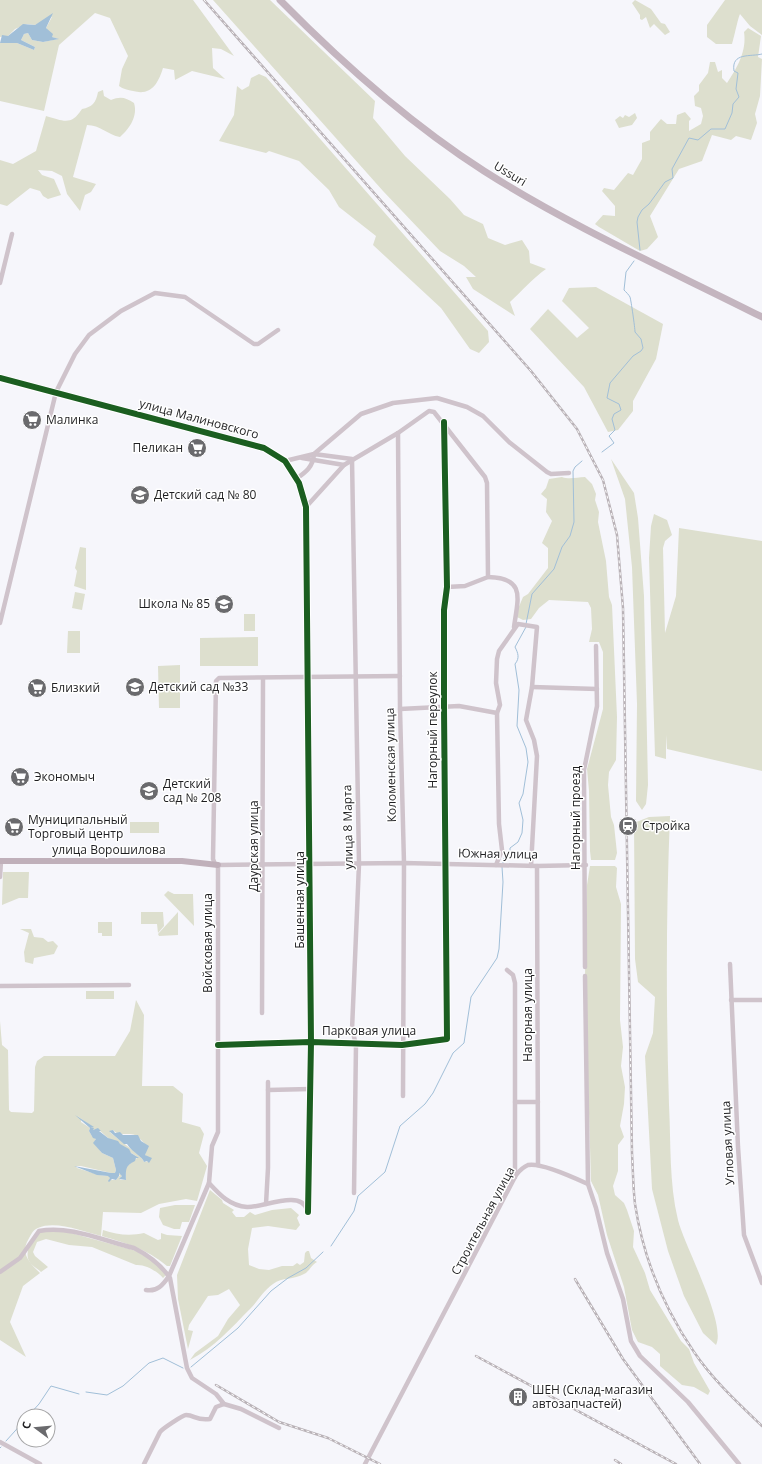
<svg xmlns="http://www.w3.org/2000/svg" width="762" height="1464" font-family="'Open Sans',sans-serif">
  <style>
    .green { fill: #dddfce; fill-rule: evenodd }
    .water { fill: #a1bfd8 }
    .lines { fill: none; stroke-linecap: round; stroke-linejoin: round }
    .stream { stroke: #a1bfd8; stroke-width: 1 }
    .minor { stroke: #cfc3cb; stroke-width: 4.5 }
    .major { stroke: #c0b0ba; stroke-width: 6 }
    .highway { stroke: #c4b5bf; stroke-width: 7 }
    .rail-casing { stroke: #b9b2b7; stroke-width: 2.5 }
    .rail { stroke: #fff; stroke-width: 1; stroke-dasharray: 3; stroke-linecap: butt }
    .cycleway-casing { stroke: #fff; stroke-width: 8 }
    .cycleway { stroke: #1b5e20; stroke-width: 6 }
    .labels { text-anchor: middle; stroke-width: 3; stroke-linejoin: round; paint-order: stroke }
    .street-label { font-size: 12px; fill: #1f1f21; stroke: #fff }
    .poi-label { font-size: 12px; fill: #1f1f21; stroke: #fff; text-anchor: start }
  </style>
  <rect width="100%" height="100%" fill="#f6f6fb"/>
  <g class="green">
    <path d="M0,0H193L234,56L221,49L212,48L213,68L225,79L192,71L175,80L174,70L163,68C158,84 151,96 133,91C128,90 123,89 119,86L122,69L128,56L110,18L95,13L59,45L44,111L0,101V43H17L34,50L35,47L21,40L24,34L28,33L32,40L43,42L58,39L52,37L46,28L52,17L35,25L27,24L15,29L8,36L0,37Z"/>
    <path d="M213,0H270L375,101L373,118L405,156L450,199L464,215L483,224L488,238L505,245L522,240L529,251L530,263L546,269C533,278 522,291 510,302L515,316L473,289L466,277H476L464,266L440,251L383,191Z"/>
    <polygon points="635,0 651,9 661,23 665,24 670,32 665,35 654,24 650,28 646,17 642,20 640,19 640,15 632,3"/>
    <path d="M725,0H762V35L750,26L740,14C738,18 734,38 732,44H716L707,37V25Z"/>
    <path d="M748,28L761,36L758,57L762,59L760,96L755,114L757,123L751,140L736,136L731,140L712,135L702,161L679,169L650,216L658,237L647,249L640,251L599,227L595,224L603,215L615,216V206L602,191L604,188L614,190L628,173L633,175L642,159V143L650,140V132L661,119L667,124H676L677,115L685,112L691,119L689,121V131L701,124L703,116L701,108L695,106L694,96L699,91V85L708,73L710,62H715L718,72L722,70V78L727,83C737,68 747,51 744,32Z"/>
    <polygon points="259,74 266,77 488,331 489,342 479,353 470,349 441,308 373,245 376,236 339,207 329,190 299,161 269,151 266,153 219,141 234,115 237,86 242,90 249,86 251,78"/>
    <path d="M103,90L104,96L111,100C121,96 126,98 134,103C138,116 130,128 120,137C108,135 100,125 87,125L73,177L96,184L91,192L85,195L80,211L67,194L62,176L52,171L38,170L42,175L54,179L61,195L48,199L43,196L40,191L30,188L7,206L0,204V160L13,164L36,151L46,116C64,121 71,126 82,109C92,107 96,103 98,92Z"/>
    <polygon points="635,113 637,118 632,125 619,128 615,120 620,116 623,118 625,115 629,117"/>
    <polygon points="596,287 663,324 656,359 633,401 633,411 618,430 608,432 584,387 530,329 548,309 577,338 589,328 562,301 569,288"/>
    <polygon points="611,459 634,493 638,518 644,596 648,785 646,804 642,810 636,801 637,704 632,567 625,499"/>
    <path d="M562,477C570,480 577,477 585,477L592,484L596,494L595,500L599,512L598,522L606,561L609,597L612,605L617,717L616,760L609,772L608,785L611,817L614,825L617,853L615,860H591L590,851L589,791L587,769L603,709V652L599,642H589L592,629L591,608L588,602L549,600L539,608L531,619L523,620L517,617L518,609L523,597L528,594L548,568V548L542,543L552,521L546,512L547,499L541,494L546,488L549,479Z"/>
    <polygon points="654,514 667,520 672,535 665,541 663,548 665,633 676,596 679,528 762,541 762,771 667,749 666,735 666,759 655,756 649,558 651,526"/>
    <polygon points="80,547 86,548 86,590 74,586 77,571 75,568"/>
    <polygon points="75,592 85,594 82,610 72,608"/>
    <rect x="244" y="614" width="11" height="17"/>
    <polygon points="68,631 80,631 80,653 67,653"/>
    <polygon points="258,637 258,666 200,666 200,638"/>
    <polygon points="180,665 180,708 159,708 158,666"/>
    <path d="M670,816C666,912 666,1009 669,1105C671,1143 669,1183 678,1220C684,1245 727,1324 716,1345L703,1333L684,1296L668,1251L652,1189L645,1056L653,1033L655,997L638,982L635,959L634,823L649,817Z"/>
    <rect x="130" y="822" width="29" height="11"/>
    <polygon points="590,866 615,866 617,868 616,887 621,904 620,1020 623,1047 621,1066 625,1087 624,1104 620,1126 624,1137 618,1145 618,1171 613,1186 615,1195 624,1203 627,1210 634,1231 633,1247 645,1273 650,1290 681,1341 689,1349 694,1363 710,1391 708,1395 694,1387 682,1385 660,1366 660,1354 652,1347 638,1342 632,1330 624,1287 607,1235 598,1195 591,1181 585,976 587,885"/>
    <polygon points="3,872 29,872 28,898 19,898 2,905"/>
    <polygon points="168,891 174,894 193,894 194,926 164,895"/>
    <polygon points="141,912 163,912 164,926 158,933 157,924 141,924"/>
    <polygon points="178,912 178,935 159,936 158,934"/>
    <polygon points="98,922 112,922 112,936 102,936 102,933 98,933"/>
    <polygon points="20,929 31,929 34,937 43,938 48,942 53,941 58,946 54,954 34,958 33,964 25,962 24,952 29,933"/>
    <rect x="86" y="991" width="28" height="8"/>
    <path d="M136,1000L144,1015L142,1086H173L183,1094L182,1122L200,1127L204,1134L199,1153L207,1166L197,1201L186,1199L159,1204L141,1213L103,1212L101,1236C84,1232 56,1220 38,1228C32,1230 30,1237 27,1242C21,1255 31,1264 40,1273L23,1286L10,1322L26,1357L0,1340V1021L2,1045L8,1050L9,1110L11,1112L32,1113L34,1111L35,1067L37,1061L44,1056H115L130,1031ZM76,1115L91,1126L93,1130L98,1129L108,1138L136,1156L137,1158L126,1167V1180H120L122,1175L119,1173V1175H120L116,1180H110L109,1182L110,1178L109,1176L99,1175L77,1168L76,1166H81L111,1173H115L116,1170L113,1158L102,1153L94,1143L96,1139L92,1136L89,1131L90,1128L81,1122V1119ZM113,1130C119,1137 128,1132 135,1135C139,1137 144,1143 147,1146L145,1155L151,1159L149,1161L144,1162C143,1156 117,1139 110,1132Z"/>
    <path d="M210,1190L222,1200L223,1203L234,1210L232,1212L236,1217H244L250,1212L255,1215L272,1210L291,1208L299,1215L297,1218L300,1225L296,1230L268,1226L252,1228L248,1249L249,1265L259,1269L269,1270L282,1266H293L297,1263L300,1265L304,1262L305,1253L307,1251H309L311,1258L317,1262C311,1265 310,1271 304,1274C294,1280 282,1277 273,1284C263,1291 258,1301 250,1309C231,1328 215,1347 190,1360L195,1353L218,1336L228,1319L240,1305L229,1289L218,1295L208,1296L189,1325L188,1330L193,1331L188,1349L178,1299L177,1275Z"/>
    <polygon points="175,1205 195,1205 189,1222 182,1222 180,1229 174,1229 163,1225 159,1217 160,1208"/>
    <path d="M60,1230L133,1250C145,1255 159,1264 166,1275L163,1278C157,1271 145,1264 136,1265L92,1247L69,1245L46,1239L37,1242L33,1252L35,1256L48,1267L41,1272C38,1269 31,1265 29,1261C24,1251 33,1238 39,1232Z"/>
    <path d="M103,1230C117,1235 131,1236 144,1233L158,1240L161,1239V1233L167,1235L182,1236L170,1266H167C145,1248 128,1244 102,1236Z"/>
  </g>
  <g class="water">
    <polygon points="53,13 46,28 53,34 52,37 59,39 43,42 32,40 28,33 24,34 21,40 35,47 34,50 17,43 0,43 2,35 8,36 23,24 35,25"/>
    <path d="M75,1115L94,1127H91L94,1128L93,1130L98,1128L101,1131H99L108,1138L118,1141L120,1144L129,1149L131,1153L139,1158H136L135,1161C125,1166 126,1169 126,1180L119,1179L122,1176L119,1173V1176L116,1180L112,1179L109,1182L108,1181L110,1178L108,1176L97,1175L74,1166L111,1173H115L116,1170L113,1158L102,1153L93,1143L96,1139L93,1138L89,1131L90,1128Z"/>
    <path d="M113,1130L115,1133L120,1132L123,1135H138L141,1141L149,1146L145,1155L152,1158L149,1163L147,1161L144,1162C143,1157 133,1153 127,1144H124L109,1131Z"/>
  </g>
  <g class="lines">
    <g class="stream">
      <path d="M640,250L637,222L638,217L642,210L649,204L665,182L673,178L672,169L689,138L698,140L711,129H725L732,113L733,104L739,97L736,89L738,73L734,71C731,52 751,57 762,54"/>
      <path d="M602,452L614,443L609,436L615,430L612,419L614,414L621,410L619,404L607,398L610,383L633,356L641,351L643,348L641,339L635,332C635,328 631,300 630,297C629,295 626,292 624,290L626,272L634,261"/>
      <polyline points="526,624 532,594 554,569 562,547 570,536 574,522 573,471 575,467 582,461"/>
      <path d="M503,864V859L510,853V848L518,842L522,833L523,820L519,803L523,794L528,762L526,748L517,726L519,690L515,664C520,658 518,653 515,647L526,627"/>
      <polyline points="331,1246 354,1211 358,1196 385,1172 400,1126 425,1104 433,1093 453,1053 464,1043 471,997 497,958 499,949 503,882 502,867"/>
      <polyline points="191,1367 238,1328 271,1291 288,1278 306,1268 323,1252"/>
      <polyline points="86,1392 107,1395 123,1386 149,1363 163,1358 183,1368"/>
      <polyline points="28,1416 39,1404 51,1386 79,1394"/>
      <polyline points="6,1441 24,1421"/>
      <polyline points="0,1448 1,1447"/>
    </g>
    <g class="minor">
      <polyline points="0,283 12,234"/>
      <polyline points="0,378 264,448 285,461 299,483 306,507 311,1042 308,1212"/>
      <polyline points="398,433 400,709 404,863 403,1096"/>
      <polyline points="302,458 344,465"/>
      <polyline points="285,461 314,454 361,414 393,403 437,398 467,407 483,416 509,442 547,472 551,474 569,473"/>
      <path d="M296,479C306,472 313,467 314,454L352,459L359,864L352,1030L356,1044L354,1193"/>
      <polyline points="306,507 344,465 398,433 429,411 434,412 485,477 487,483 488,577 465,586 447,587"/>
      <path d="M488,577C526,578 518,598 514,627"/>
      <polyline points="0,623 56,392 75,354 89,335 121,311 155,293 185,297 254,344 258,344 278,330"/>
      <polyline points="532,687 597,689"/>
      <polyline points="400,709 459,706 497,713"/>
      <polyline points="218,865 404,863 537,866 586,865"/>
      <polyline points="496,865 502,850 499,824 497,713 500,705 496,683 497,659 499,651 518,624 537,627 532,687 526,720 534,740 537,756 531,866"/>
      <polyline points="537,866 538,1165"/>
      <polyline points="0,877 1,861"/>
      <polyline points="730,964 738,1147 744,1235 762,1283"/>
      <polyline points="585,967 584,770 597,706 596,646"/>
      <polyline points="507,970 513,975 515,983 515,1177"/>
      <polyline points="585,976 588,1184"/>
      <polyline points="0,986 129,985"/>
      <polyline points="731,1000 762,1000"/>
      <polyline points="262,1013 263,678"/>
      <polyline points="218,1045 311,1042 402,1045 447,1039 444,707 444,610 447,587 444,422"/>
      <polyline points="268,1090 310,1089"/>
      <polyline points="515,1102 538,1102"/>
      <polyline points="266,1204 268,1168 268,1082"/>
      <path d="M307,1210C301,1189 262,1208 247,1207C230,1206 220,1195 209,1183L212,1146L218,1132V865L215,864L213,859L216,681L219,678L400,676"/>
      <path d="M0,1272L20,1258L39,1231C70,1225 104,1241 134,1248C148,1255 161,1265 170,1278L187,1368L192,1378L216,1394L224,1404L241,1409L279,1428"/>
      <path d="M146,1290C157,1292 163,1285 169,1276L209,1183"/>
      <polyline points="0,1442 40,1464"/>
      <path d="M144,1464L160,1432C162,1429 183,1415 186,1415C195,1415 196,1421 210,1419L216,1407L224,1404"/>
      <path d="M365,1464L516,1175C520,1170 523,1167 528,1165C541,1162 575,1178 588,1184L596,1208L607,1253L623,1299L631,1341L640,1356L688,1402L739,1464"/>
    </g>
    <polyline class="major" points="0,861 182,861 218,865"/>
    <path class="highway" d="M280,0C342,63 409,123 484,171C572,227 669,270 762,317"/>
    <defs>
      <g id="rail">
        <path d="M204,0L531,371L577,429L603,480L617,535L623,608L632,1153C633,1170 633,1187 635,1204C643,1257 664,1308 694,1352C713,1380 738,1403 762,1426"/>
        <polyline points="575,1279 623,1359 700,1464"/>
        <polyline points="476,1356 676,1464"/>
        <polyline points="216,1385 279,1422 328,1438 380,1464"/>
        <polyline points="615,1460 621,1464"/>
      </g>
    </defs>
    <use href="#rail" class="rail-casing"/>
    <use href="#rail" class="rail"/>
    <defs>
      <g id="cycleway">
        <polyline points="0,378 264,448 285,461 299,483 306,507 311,1042 308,1212"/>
        <polyline points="218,1045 311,1042 402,1045 447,1039 444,707 444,610 447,587 444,422"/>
      </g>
    </defs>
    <use href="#cycleway" class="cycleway-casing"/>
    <use href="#cycleway" class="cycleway"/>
  </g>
  <defs>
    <symbol id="supermarket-disc" viewBox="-11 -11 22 22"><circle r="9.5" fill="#6a6a6d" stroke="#fff"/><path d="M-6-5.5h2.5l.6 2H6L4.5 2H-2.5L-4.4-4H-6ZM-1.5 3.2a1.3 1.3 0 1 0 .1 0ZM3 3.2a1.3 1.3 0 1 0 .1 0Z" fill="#fff"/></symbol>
    <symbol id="school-disc" viewBox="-11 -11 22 22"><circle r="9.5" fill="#6a6a6d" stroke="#fff"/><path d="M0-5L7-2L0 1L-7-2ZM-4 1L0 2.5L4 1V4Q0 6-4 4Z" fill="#fff"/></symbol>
    <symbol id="station-disc" viewBox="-11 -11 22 22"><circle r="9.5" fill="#6a6a6d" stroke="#fff"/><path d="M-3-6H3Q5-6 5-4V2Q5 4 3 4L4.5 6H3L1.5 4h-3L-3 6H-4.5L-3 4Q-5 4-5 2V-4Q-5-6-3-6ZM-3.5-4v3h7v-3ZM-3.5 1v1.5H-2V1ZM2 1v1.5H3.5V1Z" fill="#fff"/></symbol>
    <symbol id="building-disc" viewBox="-11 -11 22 22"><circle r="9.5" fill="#6a6a6d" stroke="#fff"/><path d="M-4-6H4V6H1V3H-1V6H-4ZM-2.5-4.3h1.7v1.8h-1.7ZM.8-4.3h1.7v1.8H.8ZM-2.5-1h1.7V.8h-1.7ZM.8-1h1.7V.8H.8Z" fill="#fff"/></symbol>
  </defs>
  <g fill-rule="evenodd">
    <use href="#supermarket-disc" x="21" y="409" width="22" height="22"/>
    <use href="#supermarket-disc" x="186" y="437" width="22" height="22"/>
    <use href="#school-disc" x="129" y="484" width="22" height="22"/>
    <use href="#school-disc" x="213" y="593" width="22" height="22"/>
    <use href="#school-disc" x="124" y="676" width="22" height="22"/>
    <use href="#supermarket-disc" x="26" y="677" width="22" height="22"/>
    <use href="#supermarket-disc" x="9" y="766" width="22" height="22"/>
    <use href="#school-disc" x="138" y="780" width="22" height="22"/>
    <use href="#station-disc" x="617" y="815" width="22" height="22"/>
    <use href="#supermarket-disc" x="3" y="816" width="22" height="22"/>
    <use href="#building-disc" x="507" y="1386" width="22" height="22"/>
  </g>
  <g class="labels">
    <g class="street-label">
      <text transform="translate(510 174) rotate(31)" y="4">Ussuri</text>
      <text transform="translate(199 419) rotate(15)" y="4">улица Малиновского</text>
      <text transform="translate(433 730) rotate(-90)" y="4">Нагорный переулок</text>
      <text transform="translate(391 765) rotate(-91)" y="4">Коломенская улица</text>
      <text transform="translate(576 818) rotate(-90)" y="4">Нагорный проезд</text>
      <text transform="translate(348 827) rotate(-91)" y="4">улица 8 Марта</text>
      <text transform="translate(254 846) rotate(-90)" y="4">Даурская улица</text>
      <text x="109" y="854">улица Ворошилова</text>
      <text transform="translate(498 854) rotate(1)" y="4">Южная улица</text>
      <text transform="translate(300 900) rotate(-90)" y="4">Башенная улица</text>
      <text transform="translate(208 943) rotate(-90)" y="4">Войсковая улица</text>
      <text transform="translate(528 1015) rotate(-90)" y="4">Нагорная улица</text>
      <text x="369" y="1035">Парковая улица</text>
      <text transform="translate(728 1143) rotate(-93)" y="4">Угловая улица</text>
      <text transform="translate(483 1221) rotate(-62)" y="4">Строительная улица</text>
    </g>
    <g class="poi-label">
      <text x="46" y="424">Малинка</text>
      <text x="183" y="452" text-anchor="end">Пеликан</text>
      <text x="154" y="499">Детский сад № 80</text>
      <text x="210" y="608" text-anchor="end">Школа № 85</text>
      <text x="149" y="691">Детский сад №33</text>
      <text x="51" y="692">Близкий</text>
      <text x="34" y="781">Экономыч</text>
      <text x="163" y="788">Детский<tspan x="163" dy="14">сад № 208</tspan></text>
      <text x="28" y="824">Муниципальный<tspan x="28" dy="14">Торговый центр</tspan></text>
      <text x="642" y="830">Стройка</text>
      <text x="532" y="1394">ШЕН (Склад-магазин<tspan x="532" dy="14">автозапчастей)</tspan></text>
    </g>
  </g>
  <g transform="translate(36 1428) rotate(286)"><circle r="19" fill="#ffffff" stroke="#a5a5a6"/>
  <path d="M0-3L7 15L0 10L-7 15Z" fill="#6a6a6d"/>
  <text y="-6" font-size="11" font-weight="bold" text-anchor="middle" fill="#1f1f21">С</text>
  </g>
</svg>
